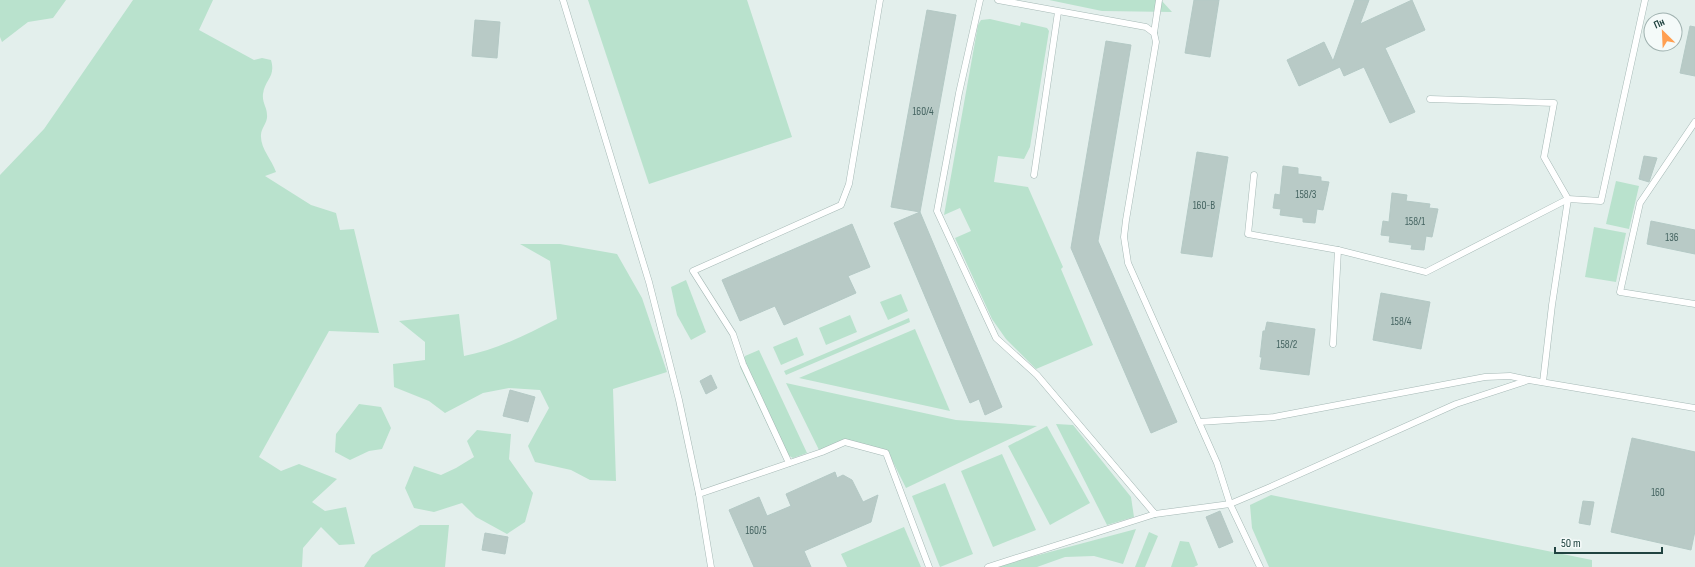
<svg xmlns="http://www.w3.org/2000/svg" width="1695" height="567" font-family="'Sofia Sans Condensed',sans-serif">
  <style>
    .green { fill: #b9e2cd }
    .building { fill: #b8cac6; stroke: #b4c9c5 }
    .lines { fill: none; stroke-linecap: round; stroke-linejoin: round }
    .lane-casing { stroke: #a5b8b5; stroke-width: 7 }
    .lane { stroke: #fff; stroke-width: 6 }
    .labels { text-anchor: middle; stroke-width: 3; stroke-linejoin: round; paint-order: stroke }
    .number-label { font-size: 11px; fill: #466562 }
  </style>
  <rect width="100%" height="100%" fill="#e3efec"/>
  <g class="green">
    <polygon points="0,0 66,0 53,18 28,22 2,42 0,37"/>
    <path d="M133,0H213L199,30L254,60L262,58L271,60C276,77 265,79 263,94C262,103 267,107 267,115C268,122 261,128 261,135C260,148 272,160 276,172L265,176L311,205L336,213L340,230L354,229L379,333L329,331L259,457L281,471L299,464L337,479L312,502L325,511L346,507L355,544L339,545L321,527L303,548L302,567H0V175L44,129Z"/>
    <polygon points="588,0 747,0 792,137 649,184"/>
    <polygon points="1049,0 1161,0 1172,12 1102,11"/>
    <polygon points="990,19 1020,26 1021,22 1047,28 1049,31 1030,147 1024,159 998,156 994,182 1028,187 1063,267 1061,269 1093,345 1036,369 1006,339 992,319 955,238 971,231 960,208 944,215 978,25 981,20"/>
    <polygon points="1616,181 1639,186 1629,229 1606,224"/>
    <polygon points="1594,227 1626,233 1616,282 1585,277"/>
    <path d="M520,244H560L617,254L642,298L667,372L613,389L616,481L590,480L571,470L535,462L528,446L549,408L540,390L509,388L483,393L445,413L429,401L394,387L393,364L425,360V342L399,321L459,314L464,356C497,350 527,334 557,319L550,261Z"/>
    <polygon points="686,280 706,332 691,340 677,315 671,287"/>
    <polygon points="901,294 908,311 888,320 880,302"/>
    <polygon points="850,315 857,332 826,345 819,328"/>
    <polygon points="909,318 910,322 786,375 784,371"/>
    <polygon points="915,329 950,411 799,378"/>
    <polygon points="797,337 804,355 781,365 773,347"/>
    <polygon points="759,350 807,453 793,458 780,451 740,367 745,356"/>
    <polygon points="786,383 956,420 1037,426 906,488 889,454 841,442 819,450"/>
    <polygon points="359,404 381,407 391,428 382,449 369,451 350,460 335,452 336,434"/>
    <polygon points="1056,424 1073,425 1131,497 1134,517 1107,525"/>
    <polygon points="1047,426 1090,503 1050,525 1008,446"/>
    <polygon points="477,430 511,434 509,459 533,493 525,522 507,534 476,517 462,503 434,512 414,508 405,488 414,466 441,475 456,468 474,457 467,441"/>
    <polygon points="1002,454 1036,530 993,547 961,471"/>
    <polygon points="945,483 973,554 940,567 912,496"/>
    <polygon points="1271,495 1592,560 1592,567 1269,567 1252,528 1250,505"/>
    <polygon points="420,525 449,525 445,567 364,567 372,555"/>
    <polygon points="904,527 921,567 847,567 841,554"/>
    <polygon points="1136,529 1123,564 1094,556 1065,557 1037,567 994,567"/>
    <polygon points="1149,532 1158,536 1145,567 1135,567"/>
    <polygon points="1180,541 1189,542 1198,565 1194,567 1171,567"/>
  </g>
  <g class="building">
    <polygon points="1194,0 1219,0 1210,57 1185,53"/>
    <polygon points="1355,0 1369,0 1360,24 1412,0 1425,30 1385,48 1415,112 1390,123 1364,67 1344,76 1340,67 1299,86 1287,60 1324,42 1333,61"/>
    <polygon points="927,10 956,15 920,212 891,207"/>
    <polygon points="475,20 500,22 497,58 472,56"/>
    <polygon points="1690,26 1695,27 1695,76 1680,73"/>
    <polygon points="1106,41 1131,45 1098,241 1177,422 1151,433 1071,248"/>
    <polygon points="1197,152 1228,157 1212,257 1181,253"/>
    <polygon points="1644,156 1657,158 1649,182 1639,179"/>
    <polygon points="1283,166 1298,168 1298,174 1321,177 1321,181 1329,182 1323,210 1317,209 1315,223 1303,222 1303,218 1280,215 1281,209 1273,208 1275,194 1280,195"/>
    <polygon points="1392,193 1407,195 1406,201 1430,204 1429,208 1438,209 1432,237 1426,236 1424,250 1411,249 1412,245 1389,242 1390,236 1381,235 1383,221 1389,222"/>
    <polygon points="920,212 1002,407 985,415 979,399 970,403 894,223"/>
    <polygon points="1651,221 1695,230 1695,254 1647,244"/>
    <polygon points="852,224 870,267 848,276 856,293 784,325 775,306 740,321 722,280"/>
    <polygon points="1381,293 1430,302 1421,349 1373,340"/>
    <polygon points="1267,322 1315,329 1309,375 1260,369 1262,357 1260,357 1263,331 1265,331"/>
    <polygon points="711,375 717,388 706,394 700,381"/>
    <polygon points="510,390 535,397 528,422 503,416"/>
    <polygon points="1632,438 1695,452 1695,531 1691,550 1611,532"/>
    <polygon points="835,472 837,478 843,475 852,480 863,502 878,495 871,522 804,551 811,567 754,567 729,510 759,497 767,516 791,506 786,494"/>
    <polygon points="1583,501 1594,502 1590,525 1579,523"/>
    <polygon points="1220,511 1233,542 1219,548 1206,517"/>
    <polygon points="485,533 508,537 505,554 482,550"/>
  </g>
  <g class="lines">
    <defs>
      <g id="lane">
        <polyline points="563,0 649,282 679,400 699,494 711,567"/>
        <polyline points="980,0 959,93 937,211 996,338 1037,375 1155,514 1230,504 1268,488 1456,404 1529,380 1695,408"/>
        <polyline points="998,0 1146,27 1154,33 1156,42 1126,220 1124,237 1128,263 1217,463 1230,504 1260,567"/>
        <polyline points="1154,33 1159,0"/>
        <polyline points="1430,99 1554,103 1544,157 1568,199 1552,305 1543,382"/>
        <polyline points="1695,122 1640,203 1620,292 1695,304"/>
        <polyline points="1034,175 1058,12"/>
        <polyline points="1254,175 1248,234 1338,250 1426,272 1568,199 1601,201 1645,0"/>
        <polyline points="1333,344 1338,250"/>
        <polyline points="1199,422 1274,417 1485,377 1510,376 1529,380"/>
        <polyline points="789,463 743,364 733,334 693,271 841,205 849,184 880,0"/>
        <polyline points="699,494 822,452 845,442 886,453 929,567"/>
        <polyline points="988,567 1155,514"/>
      </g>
    </defs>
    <use href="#lane" class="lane-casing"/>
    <use href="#lane" class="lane"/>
  </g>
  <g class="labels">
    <g class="number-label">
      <text x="923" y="115">160/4</text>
      <text x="1306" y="198">158/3</text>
      <text x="1204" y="209">160-В</text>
      <text x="1415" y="225">158/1</text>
      <text x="1672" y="241">136</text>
      <text x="1401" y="325">158/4</text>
      <text x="1287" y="348">158/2</text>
      <text x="1658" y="496">160</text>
      <text x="756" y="534">160/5</text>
    </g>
  </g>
  <g transform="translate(1663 32) rotate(336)"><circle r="19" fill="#f4faf9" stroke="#9fb1af"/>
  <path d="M0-3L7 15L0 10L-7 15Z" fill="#ff9f51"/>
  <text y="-6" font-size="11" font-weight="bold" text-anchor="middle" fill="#204340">Пн</text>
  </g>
  <path d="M1555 547v6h107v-6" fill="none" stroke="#204340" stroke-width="2"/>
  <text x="1561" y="547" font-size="12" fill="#204340" stroke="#f4faf9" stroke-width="3" paint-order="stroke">50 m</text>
</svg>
